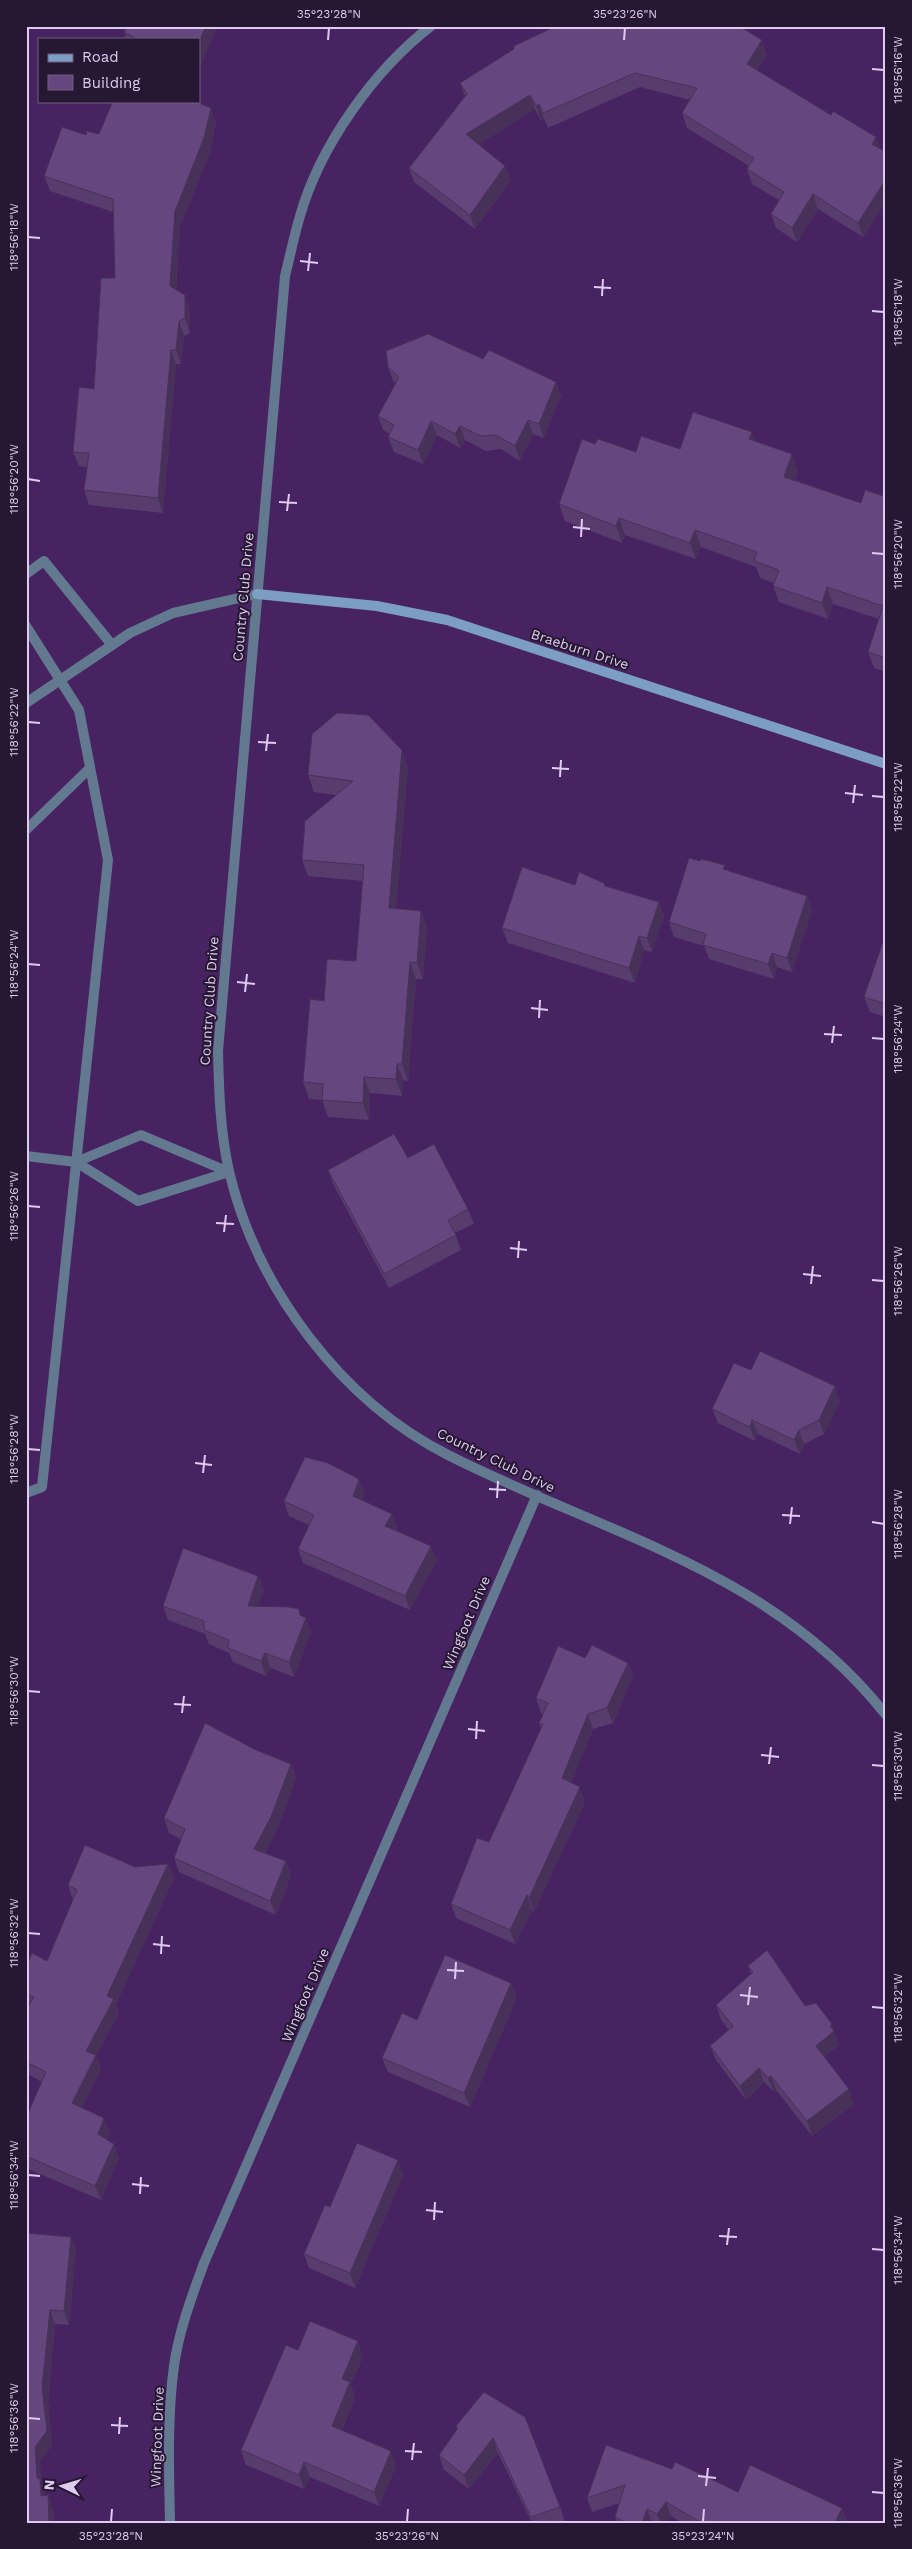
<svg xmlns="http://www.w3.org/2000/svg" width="912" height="2549" font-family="'Work Sans',sans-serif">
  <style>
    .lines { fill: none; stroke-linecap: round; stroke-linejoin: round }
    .lane { stroke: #637990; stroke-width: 10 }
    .street { stroke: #637990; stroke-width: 10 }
    .secondary { stroke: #7b9ec2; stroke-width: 10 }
    .wall { fill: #583c6d }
    .shaded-wall { fill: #473159 }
    .building { fill: #66467f; stroke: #473159 }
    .ticks { fill: none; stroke: #dfcbf0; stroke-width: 2 }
    .labels { text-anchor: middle; stroke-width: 4; stroke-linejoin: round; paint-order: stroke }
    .street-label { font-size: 14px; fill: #dfcbf0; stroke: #261732 }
    .neatline { fill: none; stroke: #dfcbf0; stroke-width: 2 }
    .ticks-label { font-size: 12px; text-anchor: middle; fill: #dfcbf0 }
  </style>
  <rect width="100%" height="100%" fill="#472361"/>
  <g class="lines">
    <g class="lane">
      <polyline points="26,574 44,561 112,645"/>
      <polyline points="26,626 79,710 108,860 42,1487 26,1493"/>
      <polyline points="26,703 130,633 173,613 257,594"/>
      <polyline points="26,830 90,768"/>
      <polygon points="141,1135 229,1172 138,1201 76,1162"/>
      <polyline points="26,1156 76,1162"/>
    </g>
    <g class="street">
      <path d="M431,26C373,71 320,146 300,216C294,236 290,256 285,276L218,1051C219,1091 220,1131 229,1171C256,1287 341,1401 448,1455C604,1534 772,1570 886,1715"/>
      <path d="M170,2523C169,2470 167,2418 174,2366C179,2330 192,2296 204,2263L537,1495"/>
    </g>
    <polyline class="secondary" points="257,594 377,606 447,620 886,764"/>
  </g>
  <g class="wall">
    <polygon points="127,26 217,26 199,69 199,39 126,39 124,32"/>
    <polygon points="762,40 767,55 757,70 886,152 886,201 863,237 818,209 797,242 776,228 771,214 779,200 752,184 747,169 749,166 687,128 682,113 690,100 640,87 548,128 544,119 541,121 535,109 479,144 511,180 475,229 414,182 409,168 465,96 460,83"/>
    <polygon points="216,123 210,152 180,226 176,289 185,295 190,310 190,333 184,336 181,364 176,364 163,513 89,505 84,490 87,467 79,466 73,452 94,389 115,278 113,212 50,191 44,176 86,135"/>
    <polygon points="483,359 556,382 561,396 544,438 533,434 520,461 501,449 486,451 465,440 460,448 437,435 423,464 394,452 388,437 390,434 383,430 378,416 396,383 393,381 388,367"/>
    <polygon points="755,442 798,471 795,480 861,503 886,497 886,672 874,668 868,652 879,619 833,604 828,619 779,602 773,586 774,583 760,578 756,567 701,547 696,559 625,535 622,543 565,521 559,504 595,444 636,452 680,449"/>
    <polygon points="408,767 396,909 421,911 427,927 423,979 416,979 408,1081 403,1080 402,1096 370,1093 369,1120 328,1117 322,1100 309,1099 303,1082 324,1001 356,961 363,881 308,876 302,860 336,795 314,792 308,775"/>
    <polygon points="726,870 807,896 812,911 792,972 777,967 774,979 709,959 704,946 674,937 669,922"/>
    <polygon points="604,883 606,887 659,902 664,916 652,952 644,950 635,983 508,943 502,928 575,885"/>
    <polygon points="886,933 886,1017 870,1012 864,997"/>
    <polygon points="408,1158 468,1209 474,1224 455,1233 461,1250 389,1288 333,1184 328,1170"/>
    <polygon points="751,1370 840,1401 824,1434 804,1444 800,1454 758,1434 755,1441 718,1423 712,1409"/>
    <polygon points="359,1479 365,1494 362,1500 392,1514 397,1528 396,1530 437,1560 410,1610 303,1563 298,1549 309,1525 289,1516 284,1501"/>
    <polygon points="258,1576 264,1590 258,1606 302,1616 311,1632 294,1677 271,1668 266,1676 233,1662 229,1653 209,1644 205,1634 168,1620 163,1606"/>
    <polygon points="585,1658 628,1663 633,1677 613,1723 593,1729 571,1783 585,1802 534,1912 532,1910 515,1944 456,1918 451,1904 489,1842 541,1728 539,1723 543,1714 541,1713 536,1698"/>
    <polygon points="256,1750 291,1764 296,1778 277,1831 265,1853 286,1861 291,1875 276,1915 179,1872 174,1858 181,1839 169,1833 164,1818"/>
    <polygon points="168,1864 174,1878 116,2004 119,2013 96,2056 101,2069 82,2108 110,2132 107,2140 114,2144 119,2158 101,2200 26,2168 26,2118 42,2082 26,2073 26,2011 29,2006 26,2005 26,1967 47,1961 73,1900 68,1885 135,1867"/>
    <polygon points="748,1966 805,2006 837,2038 837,2039 839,2045 824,2057 854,2104 812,2136 776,2090 774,2092 764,2082 746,2100 716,2060 710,2046 729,2030 721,2020 716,2005 751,1974"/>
    <polygon points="511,1983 517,1997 470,2107 388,2072 382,2058 417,2020"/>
    <polygon points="403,2175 355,2288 309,2268 304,2254"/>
    <polygon points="26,2233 71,2237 76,2251 69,2325 55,2324 48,2401 52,2445 40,2461 41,2484 45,2495 53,2509 54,2523 26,2523"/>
    <polygon points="298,2350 363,2356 351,2385 355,2397 342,2430 396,2466 379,2506 310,2477 304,2489 246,2465 241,2450"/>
    <polygon points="484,2392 560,2507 565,2522 562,2523 532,2523 498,2453 469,2489 444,2470 439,2455 457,2429 456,2426"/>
    <polygon points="606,2445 672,2469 738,2492 842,2508 847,2522 682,2523 671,2516 666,2523 617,2523 615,2517 620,2503 592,2512 587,2498"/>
  </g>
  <g class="shaded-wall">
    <polygon points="206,26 217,26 199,69 199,42"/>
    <polygon points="762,40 767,55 752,78 747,64"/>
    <polygon points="530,95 535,109 472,149 466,134"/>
    <polygon points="539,104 544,119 541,121 536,106"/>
    <polygon points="211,108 216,123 210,152 180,226 175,300 170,286 175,211"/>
    <polygon points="876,137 882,152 872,144"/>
    <polygon points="505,166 511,180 475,229 470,215"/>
    <polygon points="886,179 886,201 863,237 858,223"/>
    <polygon points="813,194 818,209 797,242 792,228"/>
    <polygon points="185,295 190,310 190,333 185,318"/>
    <polygon points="179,321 184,336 181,364 176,350"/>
    <polygon points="171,350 176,364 163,513 158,498"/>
    <polygon points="556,382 561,396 544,438 539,424"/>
    <polygon points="528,420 533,434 520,461 515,446"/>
    <polygon points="431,421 437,435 423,464 418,450"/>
    <polygon points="460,426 465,440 460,448 455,434"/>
    <polygon points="752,432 758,449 749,439"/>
    <polygon points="792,454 798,471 790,493 784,477"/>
    <polygon points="619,518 625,535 622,543 616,526"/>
    <polygon points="695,530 701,547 696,559 690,543"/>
    <polygon points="827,587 833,604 828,619 822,603"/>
    <polygon points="402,750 408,767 395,925 389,908"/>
    <polygon points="807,896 812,911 792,972 787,958"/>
    <polygon points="659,902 664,916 652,952 647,938"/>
    <polygon points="421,911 427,927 423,979 417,963"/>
    <polygon points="639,936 644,950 635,983 629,968"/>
    <polygon points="772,953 777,967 774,979 768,964"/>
    <polygon points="410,962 416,979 408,1081 402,1064"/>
    <polygon points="397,1064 403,1080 402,1096 396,1079"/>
    <polygon points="364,1077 370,1093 369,1120 363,1103"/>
    <polygon points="835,1386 840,1401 824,1434 819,1420"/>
    <polygon points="752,1420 758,1434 755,1441 750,1427"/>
    <polygon points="799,1430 804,1444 800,1454 794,1440"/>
    <polygon points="359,1479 365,1494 358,1511 353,1496"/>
    <polygon points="392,1514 397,1528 390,1540 385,1526"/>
    <polygon points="431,1546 437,1560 410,1610 405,1596"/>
    <polygon points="258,1576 264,1590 253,1621 248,1606"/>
    <polygon points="299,1609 304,1622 306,1618 311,1632 294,1677 289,1662 300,1615"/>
    <polygon points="265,1653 271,1668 266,1676 261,1661"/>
    <polygon points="628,1663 633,1677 613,1723 607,1708"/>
    <polygon points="588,1714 593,1729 567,1793 562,1778"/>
    <polygon points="291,1764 296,1778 277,1831 259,1863 254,1849"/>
    <polygon points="580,1787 585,1802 534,1912 529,1898"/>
    <polygon points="286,1861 291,1875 276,1915 270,1901"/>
    <polygon points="168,1864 174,1878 116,2004 119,2013 96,2056 101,2069 77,2118 72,2103 86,2051 107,1996"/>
    <polygon points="527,1895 532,1910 515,1944 510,1930"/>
    <polygon points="511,1983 517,1997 470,2107 464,2093"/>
    <polygon points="832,2024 839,2045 821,2060 816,2046"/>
    <polygon points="759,2068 764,2082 746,2100 740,2086"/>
    <polygon points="771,2076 776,2090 774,2092 768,2078"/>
    <polygon points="849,2089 854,2104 812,2136 807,2121"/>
    <polygon points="104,2118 110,2132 103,2149 98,2134"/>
    <polygon points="114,2144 119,2158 101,2200 95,2186"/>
    <polygon points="398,2160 403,2175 355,2288 350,2273"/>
    <polygon points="71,2237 76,2251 69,2325 64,2311"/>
    <polygon points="50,2310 55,2324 48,2401 52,2445 40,2461 41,2484 45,2493 46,2510 41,2496 37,2478 35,2447 42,2387"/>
    <polygon points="358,2341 363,2356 351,2385 355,2397 337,2441 332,2426 342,2379"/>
    <polygon points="493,2438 498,2453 469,2489 464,2475"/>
    <polygon points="391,2451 396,2466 379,2506 374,2492"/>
    <polygon points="304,2462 310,2477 304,2489 299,2475"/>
    <polygon points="48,2495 53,2509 54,2523 49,2523"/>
    <polygon points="666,2502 671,2516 666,2523 661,2523 657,2514"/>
    <polygon points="842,2508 847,2523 835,2523"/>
    <polygon points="647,2509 652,2523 642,2523"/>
  </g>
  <g class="building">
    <polygon points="127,26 206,26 199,42 199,39 137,39 124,32"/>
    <polygon points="556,26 739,26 762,40 747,64 831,115 833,111 876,137 872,144 886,152 886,179 858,223 813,194 792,228 771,214 784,192 747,169 754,158 682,113 697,88 635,73 543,113 539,104 536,106 530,95 466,134 505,166 470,215 409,168 467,94 460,83 514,49 514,46"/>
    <polygon points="113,101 194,101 211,108 204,138 175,211 170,286 185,295 185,318 179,321 176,350 171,350 158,498 84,490 89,453 73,452 79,387 94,389 101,278 115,278 113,199 44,176 62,127 86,135 87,131 99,134"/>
    <polygon points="428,334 483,359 489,350 556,382 539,424 528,420 515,446 496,435 481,436 460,426 455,434 431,421 418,450 388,437 394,425 378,416 399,377 388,367 386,351"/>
    <polygon points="693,412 752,432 749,439 792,454 784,477 861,503 865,490 886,497 886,658 868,652 883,606 827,587 822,603 773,586 779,570 754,561 757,552 695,530 690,543 619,518 616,526 559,504 582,439 595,444 598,439 636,452 641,436 680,449"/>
    <polygon points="337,713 368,715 402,750 389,908 421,911 417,963 410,962 402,1064 397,1064 396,1079 364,1077 363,1103 322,1100 323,1084 303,1082 310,999 324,1001 327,959 356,961 364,865 302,860 305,821 353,781 308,775 312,734"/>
    <polygon points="689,858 700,861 701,859 725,865 723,869 807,896 787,958 772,953 768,964 703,945 706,934 669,922"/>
    <polygon points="522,867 575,885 579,872 604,883 605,886 659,902 647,938 639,936 629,968 502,928"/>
    <polygon points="886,933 886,1004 864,997"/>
    <polygon points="394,1134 408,1158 434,1144 468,1209 448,1220 456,1235 384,1274 328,1170"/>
    <polygon points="760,1351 835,1386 819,1420 799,1430 794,1440 752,1420 750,1427 712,1409 734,1363 751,1370"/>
    <polygon points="305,1457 328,1463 359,1479 353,1496 392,1514 385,1526 431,1546 405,1596 298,1549 314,1515 284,1501"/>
    <polygon points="183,1548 258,1576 248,1606 288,1607 299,1609 300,1615 306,1618 289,1662 265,1653 261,1661 228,1648 229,1640 204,1630 204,1621 163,1606"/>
    <polygon points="592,1645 628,1663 607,1708 588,1714 562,1778 580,1787 529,1898 527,1895 510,1930 451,1904 477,1838 489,1842 543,1724 539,1723 548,1703 536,1698 558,1646 585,1658"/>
    <polygon points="205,1723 256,1750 291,1764 271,1817 254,1849 286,1861 270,1901 174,1858 185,1829 164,1818"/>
    <polygon points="85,1845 135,1867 168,1864 107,1996 114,1999 86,2051 96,2055 72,2103 104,2118 98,2134 114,2144 95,2186 26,2156 26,2118 46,2072 26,2062 26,2011 34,1997 26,1993 26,1967 32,1953 47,1961 77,1890 68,1885"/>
    <polygon points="767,1950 805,2006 816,2003 832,2024 830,2026 834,2031 816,2046 849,2089 807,2121 771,2076 768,2078 759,2068 740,2086 710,2046 733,2026 716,2005 753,1972 748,1966"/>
    <polygon points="445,1955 511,1983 464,2093 382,2058 402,2013 417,2020"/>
    <polygon points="357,2143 398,2160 350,2273 304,2254 325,2205 330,2207"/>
    <polygon points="26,2233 71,2237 64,2311 50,2310 42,2387 47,2431 35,2447 37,2478 40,2479 41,2496 48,2495 49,2523 26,2523"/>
    <polygon points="310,2321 358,2341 342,2379 350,2382 332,2426 391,2451 374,2492 304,2462 299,2475 241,2450 286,2345 298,2350"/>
    <polygon points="484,2392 525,2417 560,2507 531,2517 493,2438 464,2475 439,2455 458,2428 456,2426"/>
    <polygon points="606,2445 672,2469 675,2462 738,2492 750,2465 842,2508 835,2523 702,2523 666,2502 657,2514 647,2509 642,2523 627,2523 615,2517 625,2485 587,2498"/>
  </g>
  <path class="ticks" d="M328,40L329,28M624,40L625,28M872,69L884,70M28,237L40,238M300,261L318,263M308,271L310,253M594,287L611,288M602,296L603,279M872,311L884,312M28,479L40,481M279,502L297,503M287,511L289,494M573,527L590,529M581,537L582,519M872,553L884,554M28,722L40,723M258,742L276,743M266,751L268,734M552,768L569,769M560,777L561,760M845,793L863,795M872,796L884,797M853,803L855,785M28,964L40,965M237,982L255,984M245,992L247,974M531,1008L548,1010M539,1018L540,1000M824,1034L842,1035M872,1038L884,1039M832,1043L834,1026M28,1206L40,1207M216,1223L234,1224M224,1232L226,1215M510,1248L527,1250M518,1258L519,1241M803,1274L821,1276M872,1280L884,1281M811,1284L813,1266M28,1449L40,1450M195,1463L212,1465M203,1473L205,1455M489,1489L506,1490M497,1498L498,1481M782,1515L800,1516M872,1522L884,1524M790,1524L792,1507M28,1691L40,1692M174,1704L191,1705M182,1713L184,1696M468,1729L485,1731M476,1739L477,1721M761,1755L779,1757M769,1764L771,1747M872,1765L884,1766M28,1933L40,1934M153,1944L170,1946M161,1954L162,1936M447,1970L464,1971M455,1979L456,1962M740,1995L758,1997M748,2005L750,1987M872,2007L884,2008M28,2175L40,2176M132,2184L149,2186M140,2194L141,2177M426,2210L443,2212M434,2220L435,2202M719,2236L737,2237M727,2245L729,2228M872,2249L884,2250M28,2418L40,2419M111,2425L128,2426M119,2434L120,2417M405,2451L422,2452M412,2460L414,2443M698,2476L716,2478M706,2486L708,2468M872,2492L884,2493M111,2522L112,2509M407,2522L408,2509M703,2522L704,2509"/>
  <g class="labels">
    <g class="street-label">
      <text transform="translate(243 597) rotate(-85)" y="5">Country Club Drive</text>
      <text transform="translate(580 649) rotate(18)" y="5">Braeburn Drive</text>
      <text transform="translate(209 1001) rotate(-86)" y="5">Country Club Drive</text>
      <text transform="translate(496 1460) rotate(26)" y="5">Country Club Drive</text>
      <text transform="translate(466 1623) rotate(-67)" y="5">Wingfoot Drive</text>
      <text transform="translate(305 1995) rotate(-67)" y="5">Wingfoot Drive</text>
      <text transform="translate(157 2437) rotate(-88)" y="5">Wingfoot Drive</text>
    </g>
  </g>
  <rect width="912" height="2549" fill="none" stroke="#261732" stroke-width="55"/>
  <rect x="38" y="38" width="162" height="65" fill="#261732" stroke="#705f7e"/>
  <rect x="48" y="54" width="25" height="8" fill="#7b9ec2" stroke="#705f7e"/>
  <text x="82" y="62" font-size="15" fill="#dfcbf0">Road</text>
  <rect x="48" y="75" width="25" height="15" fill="#66467f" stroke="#705f7e"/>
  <text x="82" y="88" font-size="15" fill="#dfcbf0">Building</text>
  <g transform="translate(62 2486) rotate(275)" stroke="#261732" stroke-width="4" paint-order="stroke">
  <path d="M0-4L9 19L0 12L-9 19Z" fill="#dfcbf0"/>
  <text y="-8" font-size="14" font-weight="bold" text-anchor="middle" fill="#dfcbf0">N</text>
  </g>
  <rect x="28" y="28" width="856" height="2494" class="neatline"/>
  <g class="ticks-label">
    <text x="329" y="18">35°23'28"N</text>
    <text x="625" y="18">35°23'26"N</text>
    <text transform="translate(898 70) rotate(-90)" y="4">118°56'16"W</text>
    <text transform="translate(14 237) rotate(-90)" y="4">118°56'18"W</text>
    <text transform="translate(898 312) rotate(-90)" y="4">118°56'18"W</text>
    <text transform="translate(14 479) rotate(-90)" y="4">118°56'20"W</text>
    <text transform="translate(898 554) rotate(-90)" y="4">118°56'20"W</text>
    <text transform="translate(14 722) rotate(-90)" y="4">118°56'22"W</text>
    <text transform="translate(898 797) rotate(-90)" y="4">118°56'22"W</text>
    <text transform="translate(14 964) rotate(-90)" y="4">118°56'24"W</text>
    <text transform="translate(898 1039) rotate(-90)" y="4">118°56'24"W</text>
    <text transform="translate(14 1206) rotate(-90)" y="4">118°56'26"W</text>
    <text transform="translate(898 1281) rotate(-90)" y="4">118°56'26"W</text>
    <text transform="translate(14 1449) rotate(-90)" y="4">118°56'28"W</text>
    <text transform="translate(898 1524) rotate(-90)" y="4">118°56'28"W</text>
    <text transform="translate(14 1691) rotate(-90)" y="4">118°56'30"W</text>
    <text transform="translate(898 1766) rotate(-90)" y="4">118°56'30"W</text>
    <text transform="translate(14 1933) rotate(-90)" y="4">118°56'32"W</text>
    <text transform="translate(898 2008) rotate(-90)" y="4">118°56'32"W</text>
    <text transform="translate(14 2175) rotate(-90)" y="4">118°56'34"W</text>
    <text transform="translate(898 2250) rotate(-90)" y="4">118°56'34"W</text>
    <text transform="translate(14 2418) rotate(-90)" y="4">118°56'36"W</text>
    <text transform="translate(898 2493) rotate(-90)" y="4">118°56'36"W</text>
    <text x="111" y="2540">35°23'28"N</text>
    <text x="407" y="2540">35°23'26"N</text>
    <text x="703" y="2540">35°23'24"N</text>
  </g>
</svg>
